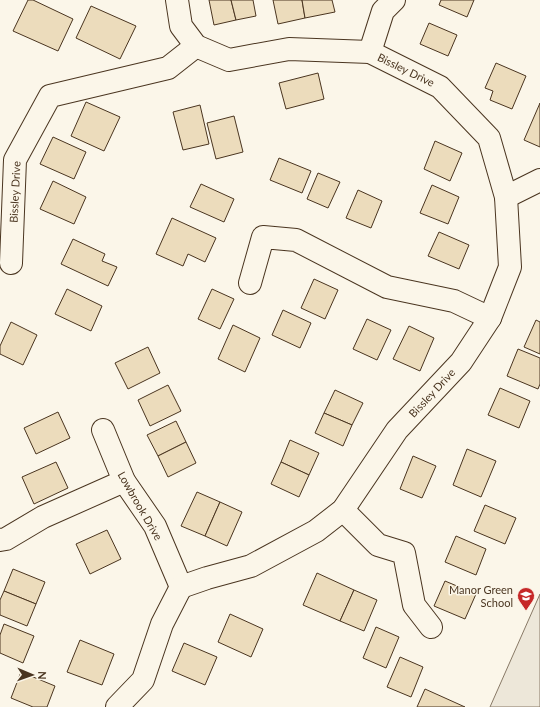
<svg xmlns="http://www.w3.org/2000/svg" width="540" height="707" font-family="Lato,sans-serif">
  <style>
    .parking { fill: #ede7d9; stroke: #887966 }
    .building { fill: #ecdcbc; stroke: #4a3520 }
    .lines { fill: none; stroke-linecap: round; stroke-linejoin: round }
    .minor-casing { stroke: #4a3520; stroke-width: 24 }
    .minor { stroke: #fbf6e9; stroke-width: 22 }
    .labels { text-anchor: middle; stroke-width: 3; stroke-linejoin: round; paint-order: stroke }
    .street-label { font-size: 11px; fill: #4a3520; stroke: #fbf6e9 }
    .poi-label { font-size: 11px; fill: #4a3520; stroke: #fbf6e9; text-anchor: end }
  </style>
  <rect width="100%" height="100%" fill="#fbf6e9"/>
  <polygon class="parking" points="540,594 540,707 490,707"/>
  <g class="building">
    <polygon points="28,0 33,0 73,19 58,51 13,31"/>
    <polygon points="209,0 231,0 236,20 214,25"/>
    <polygon points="231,0 253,0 256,16 236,20"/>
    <polygon points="273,0 302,0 305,18 278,24"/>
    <polygon points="302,0 332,0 335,12 305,18"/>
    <polygon points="441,0 474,0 467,17 439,5"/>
    <polygon points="91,6 136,26 120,59 76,38"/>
    <polygon points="429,23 457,35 448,56 420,44"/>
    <polygon points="496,63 526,76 512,109 490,100 493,91 485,88"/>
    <polygon points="318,73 324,99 286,109 279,83"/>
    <polygon points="86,102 120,117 104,151 71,136"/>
    <polygon points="540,103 540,147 524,140"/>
    <polygon points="200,105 209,144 183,150 173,112"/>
    <polygon points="234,116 243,152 216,159 207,123"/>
    <polygon points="53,137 86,152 74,179 40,164"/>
    <polygon points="435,141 462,153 450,181 424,169"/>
    <polygon points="279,158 311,171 302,193 270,180"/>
    <polygon points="318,173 340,182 328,208 307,199"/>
    <polygon points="53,181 86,197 74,224 40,209"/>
    <polygon points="201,184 234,199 224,222 190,207"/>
    <polygon points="432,185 459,197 448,224 420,213"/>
    <polygon points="358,190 382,201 371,228 346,218"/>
    <polygon points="172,218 216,238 205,262 188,254 183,266 156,254"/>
    <polygon points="439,232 469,245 459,269 428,256"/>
    <polygon points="73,239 105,254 102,261 117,267 108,286 61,264"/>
    <polygon points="314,279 338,290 325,319 301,308"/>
    <polygon points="67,289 102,306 91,331 55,314"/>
    <polygon points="212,289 234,299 220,329 198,319"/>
    <polygon points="283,310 311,323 300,348 272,335"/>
    <polygon points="367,319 391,330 377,360 353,349"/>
    <polygon points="536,320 540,322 540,354 524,347"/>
    <polygon points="11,322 37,335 23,365 0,354 0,346"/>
    <polygon points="233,325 260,338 245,372 218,359"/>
    <polygon points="409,326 434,338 420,371 393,359"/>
    <polygon points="148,347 160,373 128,389 115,363"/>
    <polygon points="518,349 540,358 540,384 538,389 507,376"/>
    <polygon points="168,385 181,411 150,426 138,400"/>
    <polygon points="500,388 530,401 519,428 488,415"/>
    <polygon points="335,390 363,403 352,425 324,413"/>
    <polygon points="58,412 70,438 36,454 24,428"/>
    <polygon points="324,413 352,425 343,446 315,433"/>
    <polygon points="176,421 186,442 158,456 147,435"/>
    <polygon points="290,440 319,453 309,475 281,462"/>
    <polygon points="186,442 196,463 168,477 158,456"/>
    <polygon points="467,449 496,461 481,497 453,485"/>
    <polygon points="413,456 436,466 422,498 400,489"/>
    <polygon points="56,462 68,488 34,504 22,477"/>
    <polygon points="281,462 309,475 299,497 271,484"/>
    <polygon points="197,492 220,502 205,536 181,526"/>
    <polygon points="220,502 242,512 227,546 205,536"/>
    <polygon points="485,505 516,518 505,544 474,531"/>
    <polygon points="107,530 121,559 90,574 76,544"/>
    <polygon points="456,536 486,549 476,575 445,562"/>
    <polygon points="13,569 45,582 36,604 4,591"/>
    <polygon points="317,573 354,590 340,621 303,605"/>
    <polygon points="445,581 476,594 465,619 434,606"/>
    <polygon points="354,590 377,600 364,631 340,621"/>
    <polygon points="4,591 36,604 27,626 0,615 0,600"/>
    <polygon points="230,614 263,629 251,657 218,642"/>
    <polygon points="4,624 34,636 23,663 0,653 0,635"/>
    <polygon points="376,627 399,637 386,668 363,658"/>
    <polygon points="80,640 114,654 102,685 67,672"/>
    <polygon points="184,643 217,657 205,685 172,671"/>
    <polygon points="400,657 423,667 411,697 387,687"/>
    <polygon points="21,672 55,686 47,707 33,707 11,698"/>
    <polygon points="425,689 465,707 417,707"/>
  </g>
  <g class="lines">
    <defs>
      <g id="minor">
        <polyline points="177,0 181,26 196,46 229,60 289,49 370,52 440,87 489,138 506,197 510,267 490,318 461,362 397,430 343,510 316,531 251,566 207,578 181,587"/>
        <polyline points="370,52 383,11 394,0"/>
        <polyline points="506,197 540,180"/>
        <polyline points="11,263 15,160 50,96 168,68 196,46"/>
        <polyline points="250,283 263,237 296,240 387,287 454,301 490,318"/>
        <polyline points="103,430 124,481 155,526 181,587"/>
        <polyline points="343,510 378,545 404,553 414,605 431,627"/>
        <polyline points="0,540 6,539 43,517 124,481"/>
        <polyline points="117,707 143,680 162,624 181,587"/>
      </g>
    </defs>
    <use href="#minor" class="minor-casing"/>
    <use href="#minor" class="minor"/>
  </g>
  <defs>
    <symbol id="school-pin" viewBox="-11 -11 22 30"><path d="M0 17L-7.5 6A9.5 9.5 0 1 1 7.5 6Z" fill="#c62828" stroke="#fbf6e9"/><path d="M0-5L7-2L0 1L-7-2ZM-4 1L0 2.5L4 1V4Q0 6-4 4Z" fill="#fff"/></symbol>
  </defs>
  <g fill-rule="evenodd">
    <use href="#school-pin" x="516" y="586" width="20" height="27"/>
  </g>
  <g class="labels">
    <g class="street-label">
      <text transform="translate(406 70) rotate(26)" y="4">Bissley Drive</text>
      <text transform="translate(15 192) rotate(-87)" y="4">Bissley Drive</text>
      <text transform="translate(432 393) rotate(-47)" y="4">Bissley Drive</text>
      <text transform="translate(140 506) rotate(60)" y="4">Lowbrook Drive</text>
    </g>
    <g class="poi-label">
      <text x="513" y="594">Manor Green<tspan x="513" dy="13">School</tspan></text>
    </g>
  </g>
  <g transform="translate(32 675) rotate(92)" stroke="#fbf6e9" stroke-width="3" paint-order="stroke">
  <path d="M0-3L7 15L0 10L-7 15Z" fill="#4a3520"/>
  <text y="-6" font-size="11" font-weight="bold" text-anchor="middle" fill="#4a3520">N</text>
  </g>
</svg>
